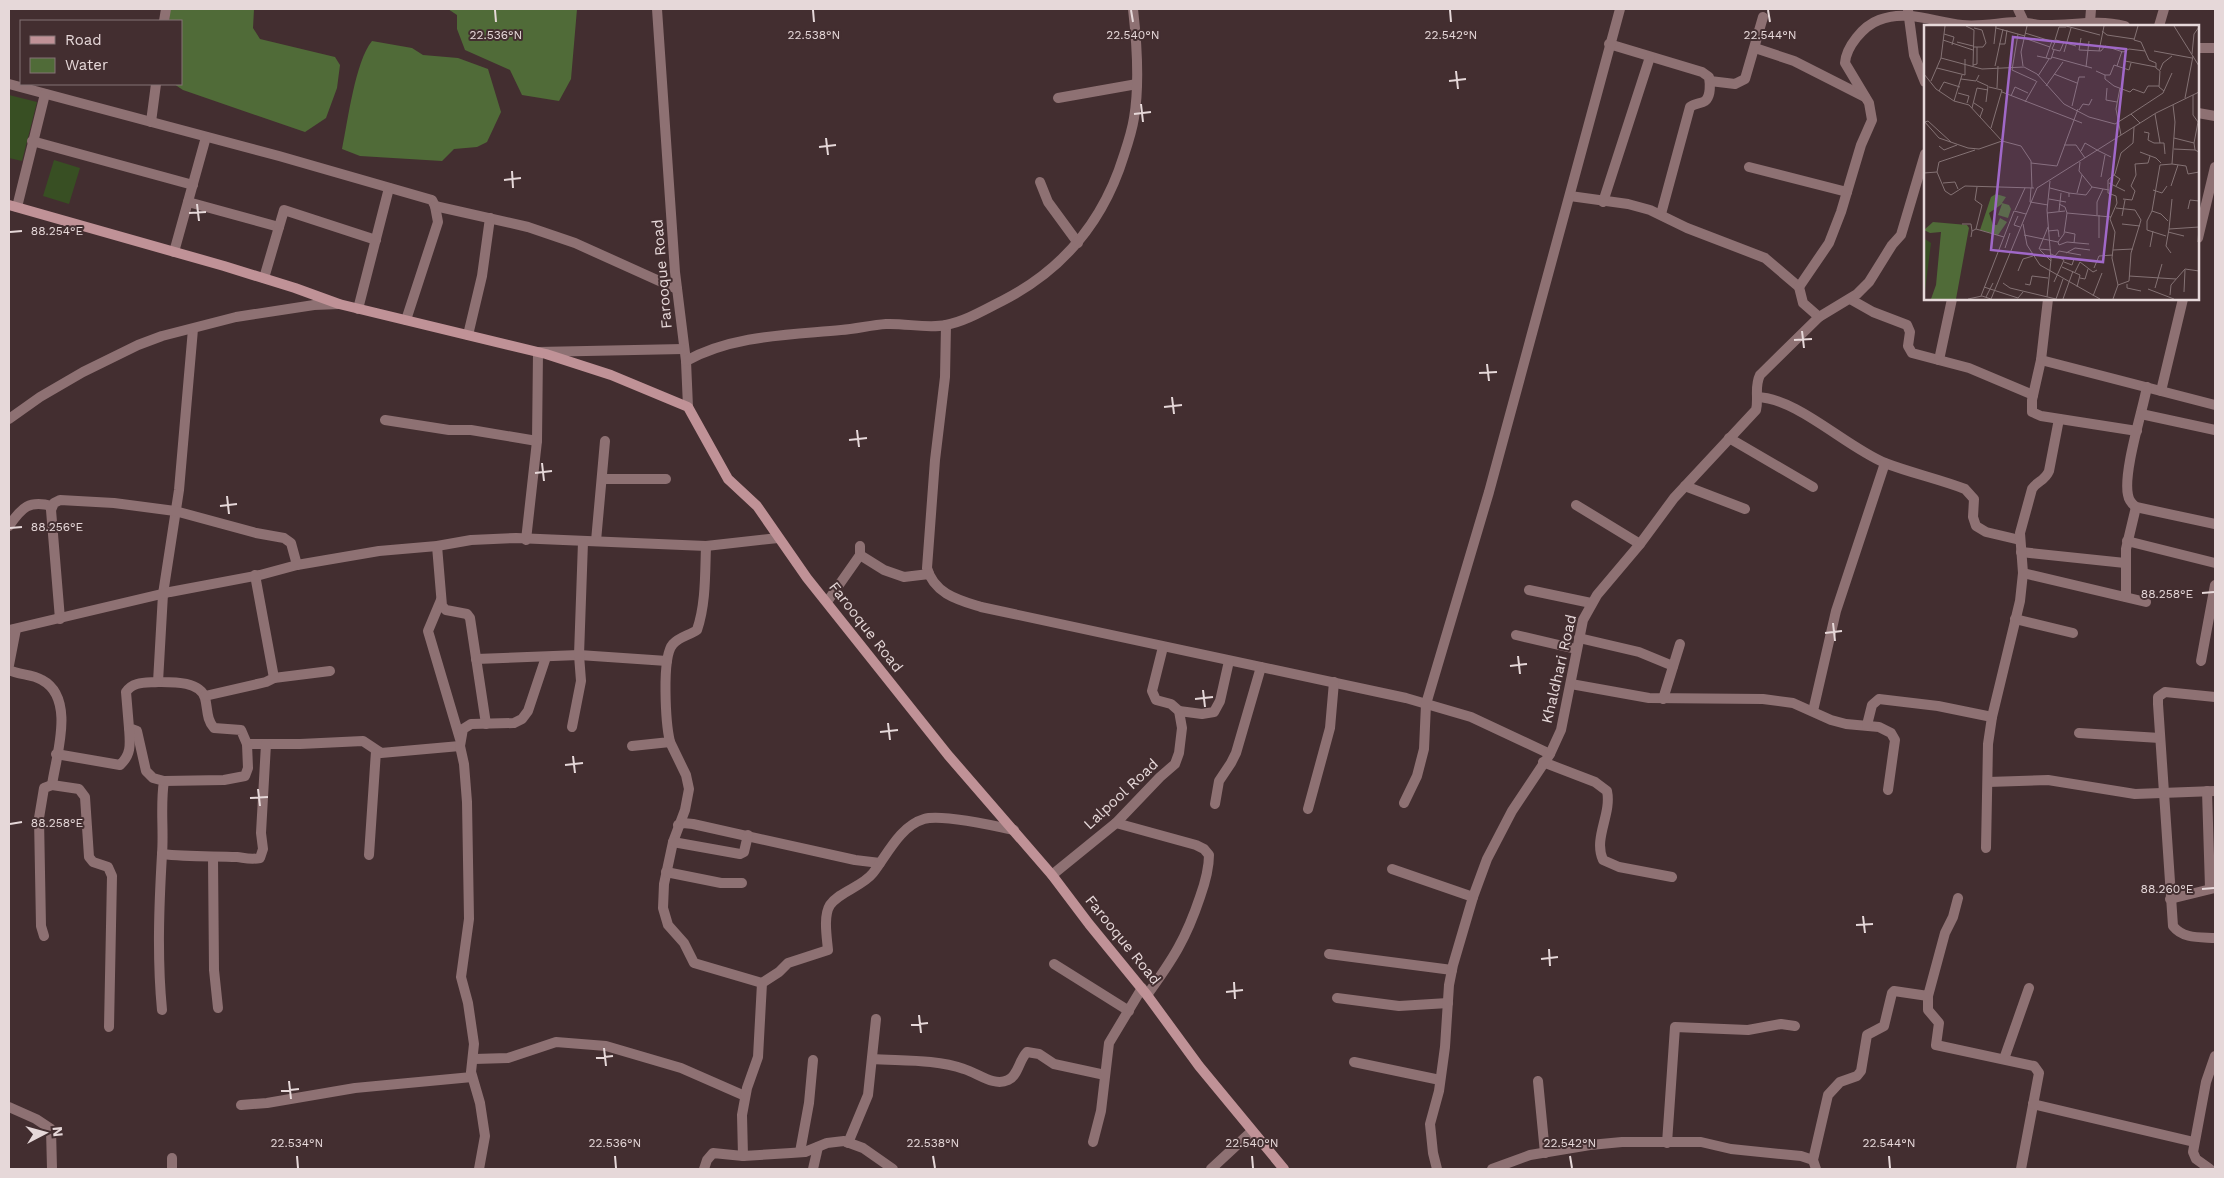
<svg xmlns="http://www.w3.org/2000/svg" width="2224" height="1178" font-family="'Work Sans',sans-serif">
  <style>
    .green { fill: #384f23 }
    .water { fill: #506b38 }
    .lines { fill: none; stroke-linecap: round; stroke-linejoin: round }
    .minor { stroke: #8e7173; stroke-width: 10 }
    .tertiary { stroke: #8e7173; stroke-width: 10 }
    .secondary { stroke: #c09297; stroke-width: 10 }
    .ticks { fill: none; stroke: #e6d8d9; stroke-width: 2 }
    .labels { text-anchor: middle; stroke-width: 4; stroke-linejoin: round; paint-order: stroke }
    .street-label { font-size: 15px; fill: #e6d8d9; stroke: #432e30 }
    .inset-road { fill: none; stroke: #847274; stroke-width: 1 }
    .view { fill: #a068c8; fill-opacity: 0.15; stroke: #a068c8; stroke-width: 2.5 }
    .inset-edge { fill: none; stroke: #e6d8d9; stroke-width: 2.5 }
    .ticks-label { font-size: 12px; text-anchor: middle; fill: #e6d8d9; stroke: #432e30; stroke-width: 4; stroke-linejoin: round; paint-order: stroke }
  </style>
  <rect width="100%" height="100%" fill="#432e30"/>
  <g class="green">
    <polygon points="9,95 37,102 22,161 9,158"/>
    <polygon points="54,160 80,168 69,204 43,196"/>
  </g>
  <g class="water">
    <polygon points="170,9 254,9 253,28 260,39 335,57 340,65 337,88 326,118 305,132 183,90 174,84 181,84 181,21 169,21"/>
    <polygon points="448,9 577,9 571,79 559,101 522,95 510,70 465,50 457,29 457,15"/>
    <path d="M372,41L412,48L423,55L458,58L488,69L501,112L487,142L477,147L454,149L442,161L360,156L342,149C348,121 355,62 372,41Z"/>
  </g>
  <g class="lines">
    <g class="minor">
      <polyline points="657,9 675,272 686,361 688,407"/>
      <polyline points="2018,9 2024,22"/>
      <polyline points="1908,10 1914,55 1925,82"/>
      <polyline points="164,21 166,9"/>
      <polyline points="2090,22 2091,9"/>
      <polyline points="2159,26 2164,9"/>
      <path d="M1609,44L1702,72L1709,77C1710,83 1711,96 1705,101C1701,104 1695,103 1690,107L1661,214"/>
      <polyline points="1755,48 1794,61 1865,97"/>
      <polyline points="2198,48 2215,48"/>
      <polyline points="1710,81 1735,84 1745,79 1763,17"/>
      <polyline points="9,84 279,156 432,200 435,206 438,222 406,320"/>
      <polyline points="1058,98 1137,84"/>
      <polyline points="2198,113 2215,116"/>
      <polyline points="151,122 156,84"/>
      <polyline points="32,141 193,185"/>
      <polyline points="1749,167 1847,192"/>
      <polyline points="1040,182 1048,202 1078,243"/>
      <polyline points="1570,196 1628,204 1650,210 1687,228 1765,258 1799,287 1803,303 1819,317"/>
      <polyline points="188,202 279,227"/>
      <polyline points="1603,202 1650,57"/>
      <polyline points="435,206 528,227 575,243 677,289"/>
      <polyline points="17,207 45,94"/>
      <polyline points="2198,238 2215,167"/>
      <polyline points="174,252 206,137"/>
      <polyline points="264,278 284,210 376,240"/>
      <path d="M1799,287L1829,243L1841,212L1861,145L1872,120L1869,103L1845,63C1846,47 1863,26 1879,20C1906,9 1934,22 1962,25C1980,27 1997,23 2015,22C2024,21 2033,25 2042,25C2071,26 2095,19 2125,26"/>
      <polyline points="1850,299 1873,312 1907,325 1910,332 1908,346 1912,353 1969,368 2033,395"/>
      <polyline points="2048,299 2041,360 2032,400 2032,412 2041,416 2137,431"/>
      <polyline points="358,309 389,188"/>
      <path d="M946,325L945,377L935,460L927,568C934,594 959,600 981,607L1406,698L1471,717L1550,754"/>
      <path d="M193,329L179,490L163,594L158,682C172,682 200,681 205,698C208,709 206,719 214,728L241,730L247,744H300L363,741L381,753L460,746"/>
      <polyline points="468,335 482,276 490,218"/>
      <polyline points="1939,360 1952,299"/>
      <polyline points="2041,360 2215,405"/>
      <path d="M686,361C733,335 789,335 841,330C856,329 871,325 886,324C906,323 927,329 946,325C966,321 984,310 1002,301C1063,270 1104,220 1124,155C1128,143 1132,131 1134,118C1140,83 1137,44 1133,9"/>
      <path d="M2147,387C2142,413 2123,472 2128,495C2129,501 2132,504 2136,507L2215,524"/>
      <polyline points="2161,391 2183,299"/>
      <path d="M1757,397C1797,398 1846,447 1885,463C1911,473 1939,479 1965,489L1974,499L1973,517L1976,526L1986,532L2020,540"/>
      <polyline points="2141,414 2215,430"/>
      <polyline points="385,420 449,430 471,430 537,441"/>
      <polyline points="1729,438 1813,487"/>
      <polyline points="602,479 666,479"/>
      <polyline points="1685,486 1745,509"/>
      <polyline points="1576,505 1640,544"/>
      <path d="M9,526C22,507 29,500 52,506"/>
      <polyline points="526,540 537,441 538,352 683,349"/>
      <polyline points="596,541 605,441"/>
      <polyline points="2127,541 2215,563"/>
      <polyline points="437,546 442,606 446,610 467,614 470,618 486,724"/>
      <polyline points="2021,552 2125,563"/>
      <polyline points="860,555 884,570 904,577 929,574"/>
      <polyline points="2023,573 2146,602"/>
      <polyline points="1529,590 1591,603"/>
      <polyline points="2126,597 2126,549 2136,507"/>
      <polyline points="441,600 428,631 460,739"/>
      <polyline points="827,602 860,555 860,546"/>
      <polyline points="60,619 51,510 54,503 60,500 114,503 175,511 256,533 284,538 291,543 297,565"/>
      <polyline points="2015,619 2073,633"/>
      <polyline points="9,630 170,592 260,575 297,565 379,551 437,546 471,540 516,538 706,546 778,538"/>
      <polyline points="1516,635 1576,649"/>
      <polyline points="1579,638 1639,652 1673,666"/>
      <polyline points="476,659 579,655 667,661"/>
      <polyline points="2201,661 2215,585"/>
      <polyline points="9,665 16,629"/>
      <path d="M9,670C19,675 32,674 42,680C76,698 56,756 52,785"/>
      <polyline points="274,678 330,671"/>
      <path d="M158,682C146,683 133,681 126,692L129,728L137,731L146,771L153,778L164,781C160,806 164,830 162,854C159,906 157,958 162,1010"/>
      <polyline points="1571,684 1649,698 1763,699 1793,703 1831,720 1846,724 1879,727 1891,733 1895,740 1888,790"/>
      <polyline points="205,696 266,682 274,678 255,575"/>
      <path d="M2215,697L2165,692L2158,697V704L2173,926C2183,939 2200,937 2215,938"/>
      <polyline points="1663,699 1680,644"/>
      <polyline points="1179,711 1202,714 1214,712 1220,701 1229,661"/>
      <polyline points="1813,711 1836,611 1885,463"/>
      <polyline points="1867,725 1872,705 1879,699 1938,706 1992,717"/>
      <polyline points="572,727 581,681 579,655 583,542"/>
      <polyline points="2079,733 2160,738"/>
      <polyline points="670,742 686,775 689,789 685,810 673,842 664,884 663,908 668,925 684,943 694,963 762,983"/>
      <path d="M632,746L670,742C666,725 661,657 673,644C679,637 690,635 697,630C706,604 705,573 706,546"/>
      <path d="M56,754L120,765C132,754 130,743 129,728"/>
      <path d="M1543,762L1595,782L1607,791C1612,814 1593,838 1603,860L1619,867L1672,877"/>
      <polyline points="164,781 224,780 245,776 248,768 247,744"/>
      <polyline points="1988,782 2048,780 2135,794 2215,791"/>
      <polyline points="2207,791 2210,888"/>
      <polyline points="1404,803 1417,776 1424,749 1426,704 1489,492 1620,9"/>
      <polyline points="1215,804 1219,781 1231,763 1236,753 1261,667"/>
      <polyline points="1308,809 1330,728 1334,682"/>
      <path d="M1116,823L1196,845L1204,849L1209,855C1209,870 1205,883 1200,897C1186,939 1173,959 1147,995"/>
      <polyline points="678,825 683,823 693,824 855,860 880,863"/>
      <polyline points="673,842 740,854 744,852 748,835"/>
      <path d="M1986,848L1988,744L1992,717L2020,601L2023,573L2020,533L2032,489C2037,481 2045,481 2049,471L2059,419"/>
      <path d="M162,854C188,857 212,856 237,857C245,858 251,860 260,858L263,849L261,833L266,744"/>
      <polyline points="369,855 376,751"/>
      <polyline points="213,858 214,970 218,1008"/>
      <polyline points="1392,869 1473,897"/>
      <polyline points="666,872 721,883 742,883"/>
      <polyline points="1052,875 1116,823 1160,777 1175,764 1179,753 1182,728 1179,711 1171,704 1156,700 1152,691 1163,647"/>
      <polyline points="2170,899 2215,888"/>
      <polyline points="44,936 41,926 39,818 44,788 52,785 79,789 85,797 89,857 93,862 108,867 112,876 109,1027"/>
      <polyline points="1329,954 1452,970"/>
      <polyline points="1054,964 1129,1011"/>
      <polyline points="1928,996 1928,1010 1939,1023 1936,1045 2034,1066 2039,1073 2021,1169"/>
      <polyline points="1337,998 1399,1006 1448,1003"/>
      <polyline points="474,1059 508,1058 556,1042 606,1046 681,1068 745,1096"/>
      <path d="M872,1059C902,1061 936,1059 964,1069C978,1073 994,1087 1008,1080C1018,1076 1019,1060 1027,1052L1039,1054L1054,1064L1105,1075"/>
      <polyline points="2004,1059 2029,988"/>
      <polyline points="1354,1062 1440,1080"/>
      <polyline points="1538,1081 1545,1153"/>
      <polyline points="2033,1104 2194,1142"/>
      <polyline points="241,1105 267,1103 355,1088 472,1077"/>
      <polyline points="9,1107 36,1119 51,1129 52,1169"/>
      <polyline points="1093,1142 1101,1111 1109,1043 1142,988"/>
      <polyline points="848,1143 868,1095 876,1019"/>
      <polyline points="1667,1143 1675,1027 1748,1030 1781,1024 1795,1026"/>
      <polyline points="800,1152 809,1103 813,1060"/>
      <path d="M743,1156L742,1115L747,1088L758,1057L762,983L779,972L788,963L828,950C827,938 823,916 830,905C840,891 862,887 873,873C887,855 900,826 924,819C940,814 996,826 1014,830"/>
      <polyline points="172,1158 172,1169"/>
      <polyline points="479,1169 485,1136 480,1103 471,1072 474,1044 468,1003 461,977 469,919 467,802 464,764 460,746 463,729 471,724 514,723 522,719 528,711 546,657"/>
      <polyline points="813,1169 818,1147"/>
      <polyline points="1211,1169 1252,1131"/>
      <path d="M1437,1169L1433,1153L1430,1124L1439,1091L1445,1047L1449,985L1453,965L1473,897L1487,859L1512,811L1550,754L1561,730L1583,620L1597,595L1640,544L1674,498L1756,410C1759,398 1754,387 1760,375L1819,317L1857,294L1869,282L1892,245L1901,235L1925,154"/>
      <polyline points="1492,1169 1530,1155 1590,1145 1622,1142 1701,1142 1731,1149 1801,1156 1813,1160"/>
      <polyline points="1816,1169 1813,1160 1828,1095 1840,1082 1857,1076 1861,1071 1867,1035 1884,1026 1892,993 1894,991 1928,996 1945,933 1953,917 1958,898"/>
      <polyline points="2210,1169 2196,1159 2193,1152 2206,1082 2215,1056"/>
    </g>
    <g class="tertiary">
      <polyline points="9,419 40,397 83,372 138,345 162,336 236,317 314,305 339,304"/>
      <polyline points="704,1169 707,1160 713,1153 743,1156 791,1153 805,1152 827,1143 844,1141 863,1148 893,1169"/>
    </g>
    <polyline class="secondary" points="9,205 224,266 295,288 339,304 546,354 611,375 688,407 728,479 757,506 807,578 948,755 1052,875 1089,924 1147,995 1199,1066 1284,1169"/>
  </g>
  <path class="ticks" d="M495,10L496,22M813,10L814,22M1131,10L1133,22M1450,10L1451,22M1768,10L1770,22M1456,71L1458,89M1449,81L1466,79M1141,104L1143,122M1134,114L1151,112M826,138L828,155M819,147L836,145M512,171L513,188M504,180L521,178M197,204L199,221M189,213L206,212M10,232L22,231M1802,331L1804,348M1794,340L1812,339M1487,364L1489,381M1479,373L1497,372M1172,397L1174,414M1164,407L1182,405M857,430L859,447M849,440L867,438M542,463L544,481M535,473L552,471M227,496L229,514M220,506L237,504M10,528L22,527M2202,593L2214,592M1833,623L1835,641M1825,633L1842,631M1518,656L1520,674M1510,666L1527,664M1203,690L1205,707M1195,699L1213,697M888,723L890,740M880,732L898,730M573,756L575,773M565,765L583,763M258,789L260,806M250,798L268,797M10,824L22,822M2202,889L2214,888M1863,916L1865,933M1856,925L1873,924M1549,949L1550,966M1541,959L1558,957M1234,982L1235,999M1226,992L1243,990M919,1015L921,1033M911,1025L928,1023M604,1048L606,1066M596,1058L613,1056M289,1081L291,1099M281,1091L299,1089M297,1156L298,1168M615,1156L616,1168M933,1156L935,1168M1252,1156L1253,1168M1570,1156L1572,1168M1889,1156L1890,1168"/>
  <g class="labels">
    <g class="street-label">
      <text transform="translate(662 274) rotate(-95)" y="5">Farooque Road</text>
      <text transform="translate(866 627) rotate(52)" y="5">Farooque Road</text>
      <text transform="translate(1559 669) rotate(-77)" y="5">Khaldhari Road</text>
      <text transform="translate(1121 794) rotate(-43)" y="5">Lalpool Road</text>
      <text transform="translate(1123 940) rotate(51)" y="5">Farooque Road</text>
    </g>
  </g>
  <g transform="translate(1924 25)">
    <rect width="275" height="275" fill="#432e30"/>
    <path d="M1,214L7,218L0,274V215Z" fill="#384f23"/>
    <path d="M72,169L82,172L78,178L85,180L87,184L84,193L74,190L78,179L65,188L69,200H73L76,193L83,197L74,210L56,205L67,172ZM9,197L43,200L45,203L32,274H7L12,260L17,207L6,208L0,205Z" fill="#506b38"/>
    <path class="inset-road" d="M42,1L50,5L49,41M142,1L176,10M214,1L210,15L217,17L225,35L232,38V43L236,46L235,62L240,66M250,1L275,41M72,3L101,11M178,6L183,10L210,14M101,8L130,17M20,9L30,12L28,20M94,9L88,45L112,56M100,13L126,22M157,13L155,25L177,26L181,21L199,27L205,24L221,26M19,15L49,25M131,15L135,2H142M33,17L49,21M70,19L72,1M75,19H81L83,5M49,22H59L62,18L58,5L50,3M128,24L132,15L152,21M128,24L136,26L140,17M175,26L180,1M230,26L268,33M140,27L147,3M268,29L270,9L275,2M113,31L127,34L130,25M128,32L168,43M17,33L58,44L100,42L113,49L140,79L165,92L191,99L207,89L216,98M122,33L128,16M201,36L232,42M49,40L53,39V22M71,41L79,4M99,41L97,27L103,1M193,41L198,26M162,42L165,16M13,43L41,50V34M236,45L239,38L248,31M172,46L181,50V54L190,61L206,67L209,64L220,68L224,61H235M0,49L12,64L30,76L45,80L78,116M130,49L153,58M181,50H186L190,40L205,45L207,38M114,51L125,34M37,54L52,56L55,50M7,56L17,33L21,1M53,56L64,61L62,77M122,61L139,37M65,62L78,65L67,103M73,63L74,41M183,63L182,75L193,77M196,63L192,84L197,110M15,66L20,57L36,62M78,67L158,98M34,68L45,71L43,78M269,70V90L274,97L270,118M87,71L91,62L104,68M261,73L269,31M30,76L38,50M101,77L113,56M50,78L59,84L56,92M148,81L155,52H161M48,83L53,63L64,65M155,85L159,79L165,80L168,74M207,89L239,68L248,48M231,89L236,118M0,96L15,113L44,123L55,124L78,116L97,121L107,136L108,163M1,97L4,96L27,117M220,107L225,108L224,115L230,118H240L241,129M250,113L270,118L271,125L275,127M140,120H152L161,133M15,121L20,125L33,120M250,124L271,125M173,125L187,132M157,126L161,118L173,125M216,127L232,133L237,138M156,137L155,146L168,162L185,165M107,138L133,141L154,84M248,139L262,141L264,149L275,147M13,147L15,137L51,125M0,148L13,147L21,166L27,170L41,161L110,163M190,150L196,154L192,161M177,152L181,130M19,158L31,157L34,164M185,158L201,166M247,161L254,140M107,163L106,177L124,180M126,163L145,168V172M229,165L238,168L243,161M145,168L162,170L168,162M153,168L158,150M125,174L142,177M199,174L208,175L211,166L207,161L212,150L211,139L224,138L226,131M135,179L141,182L143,188L187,192M192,183L211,185L217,195L207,228L205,256L194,260M264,184L266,175L275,176M91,185L101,163M135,186L137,168M228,186L237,189L244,196M123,188L141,186M173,190V177L179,164M175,190V213M94,191L90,200L96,202M198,191L201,175M38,199H47L48,206M99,199L103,220L116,240L176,274M198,199L216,201M124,202L115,224L127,225M52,204L80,212M245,204L248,174M124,206L134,205L135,212M141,207L151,209L150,218M244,207L260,211M100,210L134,217L140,209L143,188M242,211L223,205V196L228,186L236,140L248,139L251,97L249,80M47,212L48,206L52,204L58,180L51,175L53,162M134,217L135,220L143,217L165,219M274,217L275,202M226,222L229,206M81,223L86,208M116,225L127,236M189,225L209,224M142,228L151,223L166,225M247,228L242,221L245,204L275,202M127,229L140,235L130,257M131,231L135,226L157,230M140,237L148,240L150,234L146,233M138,242L156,250L153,262M170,243L175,231L189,230M94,246L99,234L109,231M151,247L156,237L169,247L173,245M205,251L252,254M156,253L161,254L164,244M79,258L86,263L132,274L139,254M101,259L106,260L108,251L124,253M203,259V263L217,266M60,262L94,273L99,267M231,263L238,239M224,264L250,274M260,267L261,245M246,270L247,260L261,244L275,246M57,271L90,186L102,189M169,271L178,248M62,272L69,258M123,272L127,235L123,185L126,156M44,274L58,271L67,274L113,163L232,88L275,67M139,274L149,246M189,274L194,260L188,233L191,207L186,194L193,178L192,171L184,168V155L191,149L197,128L209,118L210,102"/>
    <path class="view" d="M89,12L202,24L179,237L67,225Z"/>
    <rect width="275" height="275" class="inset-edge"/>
  </g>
  <g class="ticks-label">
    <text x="496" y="39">22.536°N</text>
    <text x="814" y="39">22.538°N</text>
    <text x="1133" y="39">22.540°N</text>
    <text x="1451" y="39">22.542°N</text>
    <text x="1770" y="39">22.544°N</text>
    <text x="57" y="235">88.254°E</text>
    <text x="57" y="531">88.256°E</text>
    <text x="2167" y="598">88.258°E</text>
    <text x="57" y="827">88.258°E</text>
    <text x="2167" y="893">88.260°E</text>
    <text x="297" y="1147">22.534°N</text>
    <text x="615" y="1147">22.536°N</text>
    <text x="933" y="1147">22.538°N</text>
    <text x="1252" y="1147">22.540°N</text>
    <text x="1570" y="1147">22.542°N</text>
    <text x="1889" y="1147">22.544°N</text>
  </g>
  <rect width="2224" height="1178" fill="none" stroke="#e6d8d9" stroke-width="20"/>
  <rect x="20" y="20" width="162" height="65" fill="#432e30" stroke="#847274"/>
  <rect x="30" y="36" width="25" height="8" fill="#c09297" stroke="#847274"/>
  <text x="65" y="45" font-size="15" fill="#e6d8d9">Road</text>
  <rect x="30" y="58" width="25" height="15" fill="#506b38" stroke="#847274"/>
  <text x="65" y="70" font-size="15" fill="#e6d8d9">Water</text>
  <g transform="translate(45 1133) rotate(84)" stroke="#432e30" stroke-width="4" paint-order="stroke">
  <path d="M0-4L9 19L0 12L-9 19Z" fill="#e6d8d9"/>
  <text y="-8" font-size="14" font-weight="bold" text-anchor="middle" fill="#e6d8d9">N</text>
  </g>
</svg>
